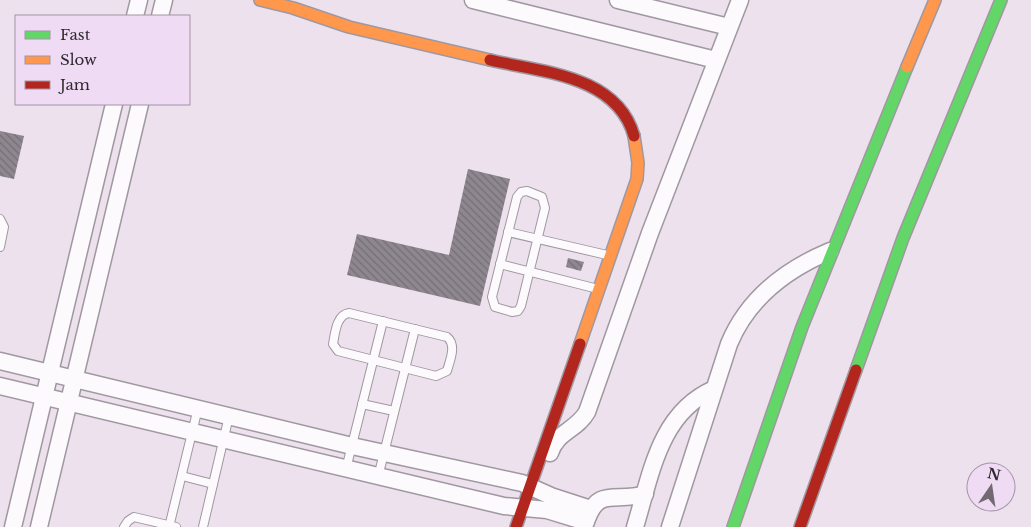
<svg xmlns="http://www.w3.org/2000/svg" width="1031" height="527" font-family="'Libre Baskerville',serif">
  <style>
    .building { fill: url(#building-back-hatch) }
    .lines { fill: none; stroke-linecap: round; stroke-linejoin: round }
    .lane-casing { stroke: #a098a1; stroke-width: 10 }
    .street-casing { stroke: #a098a1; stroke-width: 19 }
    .fast-casing { stroke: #a098a1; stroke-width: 14 }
    .slow-casing { stroke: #a098a1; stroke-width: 14 }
    .jam-casing { stroke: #a098a1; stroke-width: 14 }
    .lane { stroke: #fcfafc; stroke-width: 8 }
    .street { stroke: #fcfafc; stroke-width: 16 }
    .fast { stroke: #63d668; stroke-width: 11 }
    .slow { stroke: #ff974d; stroke-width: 11 }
    .jam { stroke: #b3261e; stroke-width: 11 }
  </style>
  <defs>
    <pattern id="building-back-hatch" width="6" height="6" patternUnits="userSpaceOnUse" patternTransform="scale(1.25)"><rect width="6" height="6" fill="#8e8790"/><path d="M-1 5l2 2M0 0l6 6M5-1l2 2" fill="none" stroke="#746e76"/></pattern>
  </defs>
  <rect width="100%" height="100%" fill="#ece1ed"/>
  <g class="building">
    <polygon points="0,131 24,136 14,179 0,176"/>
    <polygon points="468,169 510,179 480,306 347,275 357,234 449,255"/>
    <polygon points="568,258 584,262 581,271 566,267"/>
  </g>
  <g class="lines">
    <defs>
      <g id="lane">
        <polygon points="527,191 542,197 545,208 521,306 518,311 512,312 495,307 492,297 517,197 521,192"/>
        <polyline points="0,219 4,227 0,247"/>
        <polyline points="508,232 607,255"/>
        <polyline points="500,264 598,289"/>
        <path d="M349,313L447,337C457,345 450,360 447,371L436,376L338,351L333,344C335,334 336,315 349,313Z"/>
        <polyline points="362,404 394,411"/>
        <polyline points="346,469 383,321"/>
        <polyline points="182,476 213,484"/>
        <polyline points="378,477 415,329"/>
        <polyline points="124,527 128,521 134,517 176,527"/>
        <polyline points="169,527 198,408"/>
        <polyline points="203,527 229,416"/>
      </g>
      <g id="street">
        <polyline points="473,0 716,60"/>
        <polyline points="618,0 729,27"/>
        <polyline points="135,16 139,0"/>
        <polyline points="160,16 164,0"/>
        <polyline points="0,361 352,446 522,483 551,496 591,509"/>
        <polyline points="0,386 504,506 547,510 586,522"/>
        <path d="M550,453C556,432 577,430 587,412L650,233L740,0"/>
        <path d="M587,519C599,486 617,503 645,494"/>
        <polyline points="13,527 114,104"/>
        <polyline points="39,527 140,104"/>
        <path d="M635,527C651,475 659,413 714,389"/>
        <path d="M670,527L729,344C748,298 785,270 830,251"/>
      </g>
      <g id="fast">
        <polyline points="856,370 903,238 1001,0"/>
        <polyline points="733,527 802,327 907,67"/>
      </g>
      <g id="slow">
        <polyline points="260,0 293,8 349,27 490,60"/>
        <polyline points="907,67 935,0"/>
        <polyline points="580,344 637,179 638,163 634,136"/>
      </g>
      <g id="jam">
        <path d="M490,60C541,72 617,75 634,136"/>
        <polyline points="516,527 580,344"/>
        <polyline points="800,527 856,370"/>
      </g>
    </defs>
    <use href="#lane" class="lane-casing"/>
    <use href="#street" class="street-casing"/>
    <use href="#fast" class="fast-casing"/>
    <use href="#slow" class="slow-casing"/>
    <use href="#jam" class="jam-casing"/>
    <use href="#lane" class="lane"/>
    <use href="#street" class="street"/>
    <use href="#fast" class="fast"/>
    <use href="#slow" class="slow"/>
    <use href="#jam" class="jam"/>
  </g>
  <rect x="15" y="15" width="175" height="90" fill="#efdbf3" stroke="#a394a6"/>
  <rect x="25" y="31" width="25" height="8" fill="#63d668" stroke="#a394a6"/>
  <text x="60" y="40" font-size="15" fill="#302932">Fast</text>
  <rect x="25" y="56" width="25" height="8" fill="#ff974d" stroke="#a394a6"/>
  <text x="60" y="65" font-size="15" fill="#302932">Slow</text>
  <rect x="25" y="81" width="25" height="8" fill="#b3261e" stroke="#a394a6"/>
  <text x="60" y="90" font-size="15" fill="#302932">Jam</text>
  <g transform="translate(991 487) rotate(13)"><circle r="24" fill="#efdbf3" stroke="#a394a6"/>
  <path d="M0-4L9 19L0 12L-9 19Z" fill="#726973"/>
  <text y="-8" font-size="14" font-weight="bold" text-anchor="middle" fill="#302932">N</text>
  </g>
</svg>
